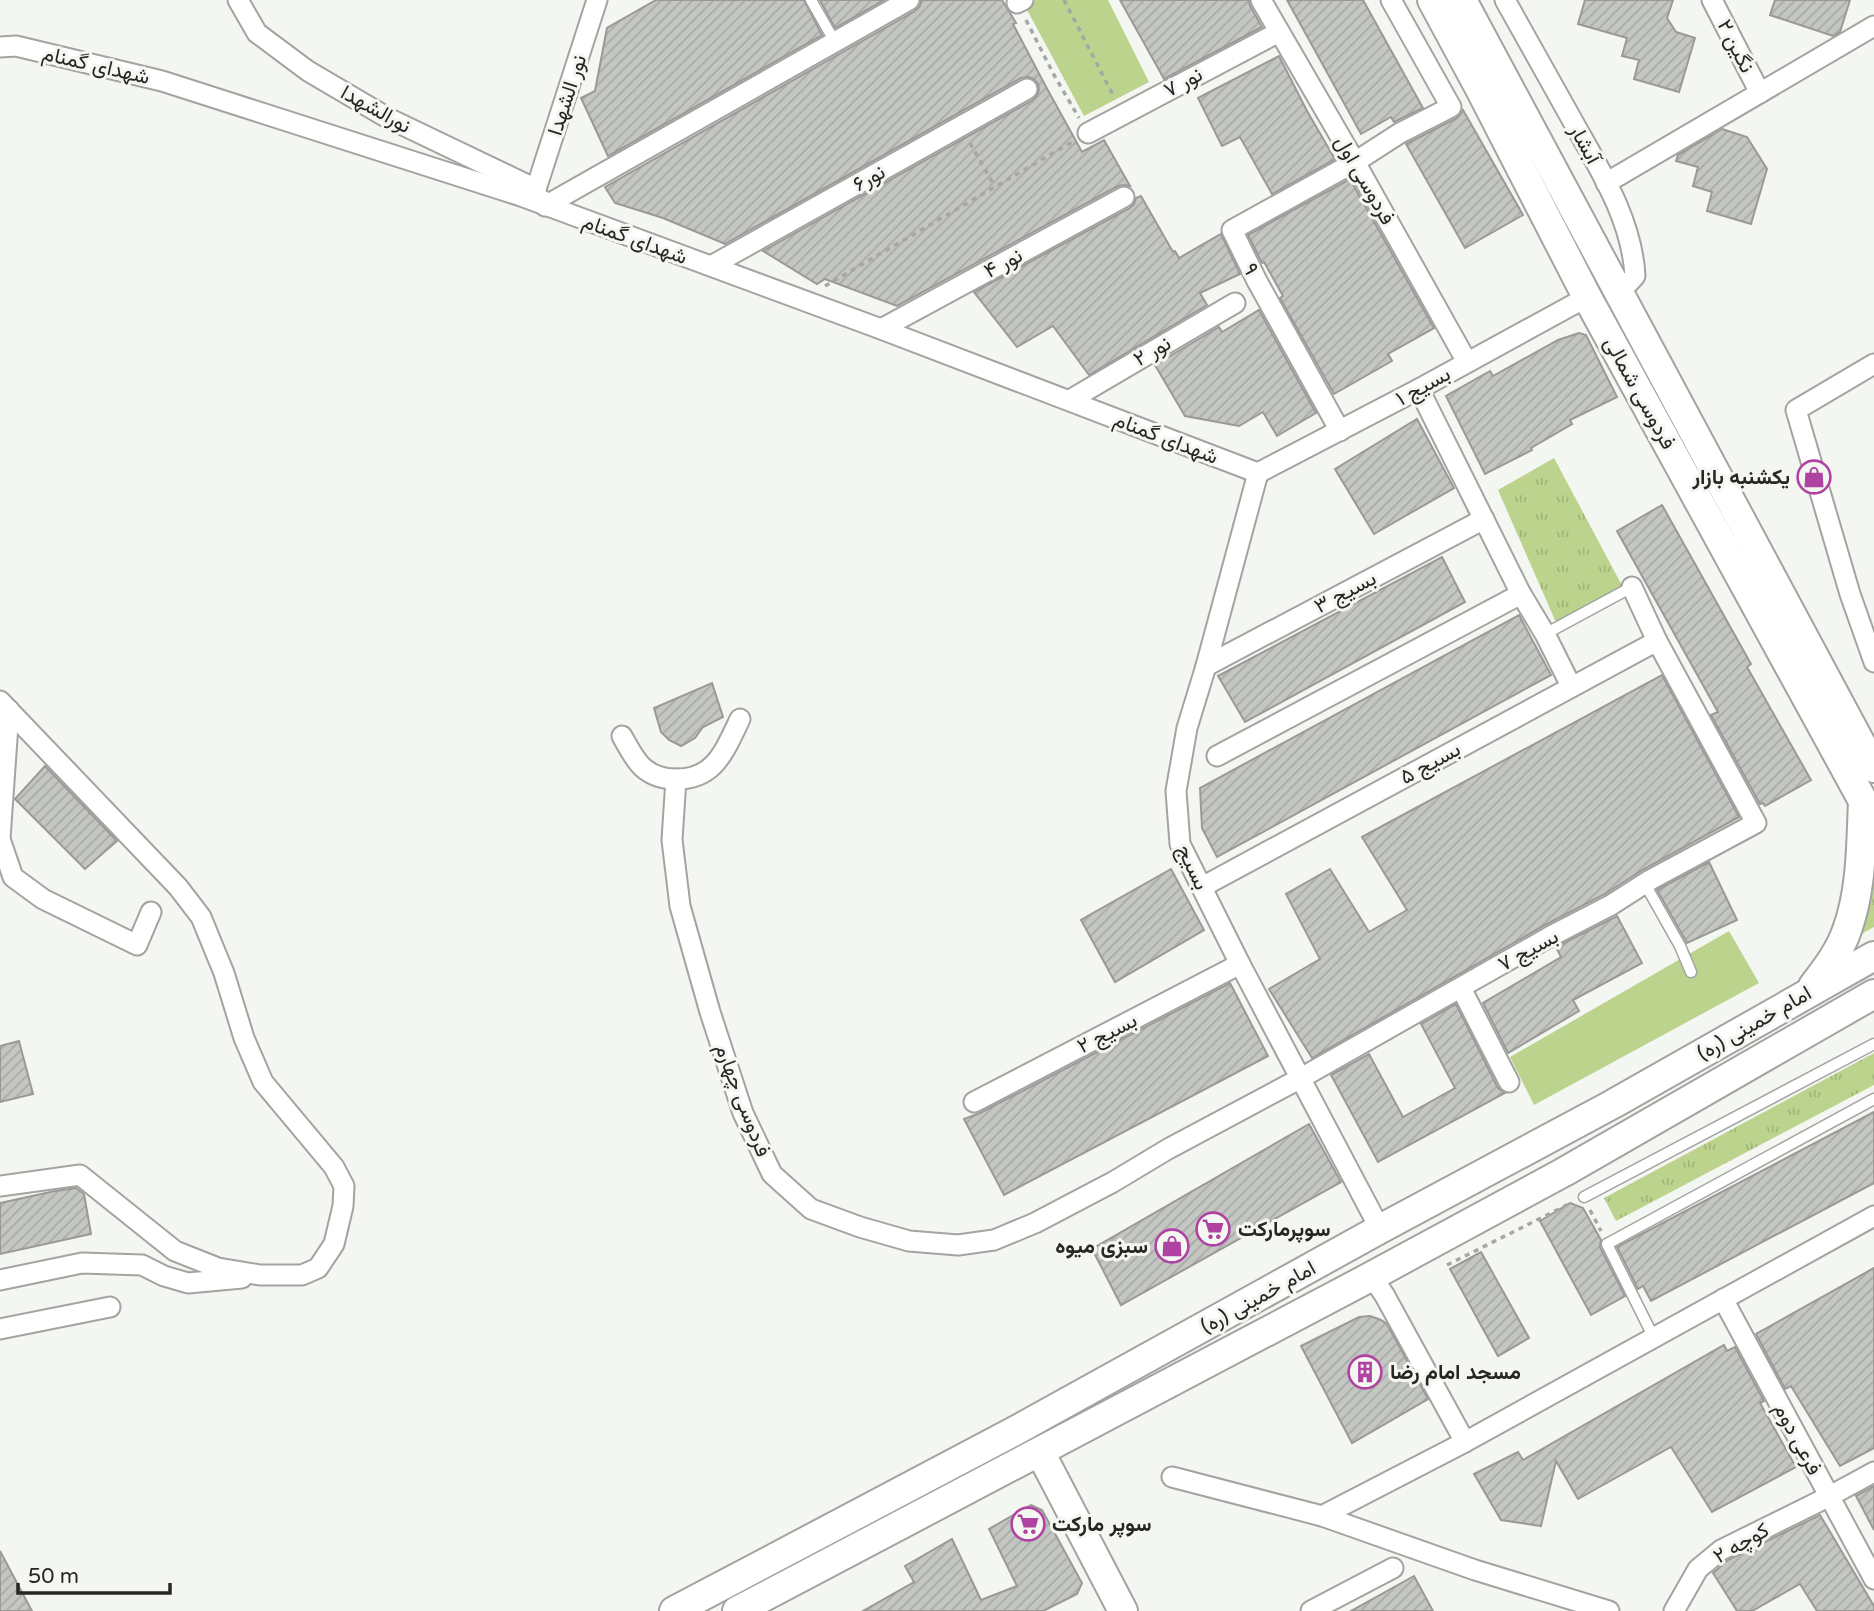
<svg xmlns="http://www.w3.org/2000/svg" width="1874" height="1611" font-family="'Varela Round',Vazirmatn,sans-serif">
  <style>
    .grass { fill: url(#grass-tufts) }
    .park { fill: #bcd38e }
    .building { fill: url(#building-hatch); stroke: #999a97; stroke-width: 2 }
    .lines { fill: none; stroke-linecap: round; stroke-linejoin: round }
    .service-casing { stroke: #a3a4a1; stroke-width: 13 }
    .minor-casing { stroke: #a3a4a1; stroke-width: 23 }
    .secondary-casing { stroke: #a3a4a1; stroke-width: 32 }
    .path { stroke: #a6a7a4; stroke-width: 3.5; stroke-dasharray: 5 5; stroke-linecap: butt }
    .service { stroke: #fff; stroke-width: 10 }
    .minor { stroke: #fff; stroke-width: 19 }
    .secondary { stroke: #fff; stroke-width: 28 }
    .labels { text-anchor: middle; stroke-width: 6; stroke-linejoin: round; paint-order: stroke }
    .street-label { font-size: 21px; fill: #262725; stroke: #f4f6f2 }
    .poi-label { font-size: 21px; font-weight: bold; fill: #262725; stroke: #f4f6f2; text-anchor: start }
  </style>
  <defs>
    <pattern id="grass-tufts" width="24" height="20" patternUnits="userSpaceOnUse" patternTransform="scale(1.75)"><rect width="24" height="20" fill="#bcd38e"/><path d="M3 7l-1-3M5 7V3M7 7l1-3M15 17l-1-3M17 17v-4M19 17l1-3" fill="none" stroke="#a1b57a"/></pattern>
    <pattern id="building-hatch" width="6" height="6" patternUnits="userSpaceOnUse" patternTransform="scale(1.75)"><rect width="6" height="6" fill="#c4c6c2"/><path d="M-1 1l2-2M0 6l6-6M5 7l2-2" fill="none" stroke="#a8aaa7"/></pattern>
  </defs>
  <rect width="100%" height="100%" fill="#f4f6f2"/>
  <g class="grass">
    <polygon points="1554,458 1625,591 1558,627 1498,490"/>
    <polygon points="1872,880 1874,884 1874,927 1858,936 1869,905"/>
    <polygon points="1874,1053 1874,1085 1616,1221 1604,1198"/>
  </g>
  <g class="park">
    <polygon points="1036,0 1108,0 1149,82 1084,116 1025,6"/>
    <polygon points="1729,931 1759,983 1534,1105 1510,1057"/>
  </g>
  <g class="building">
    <polygon points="656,0 804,0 822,35 608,156 581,98 595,91 607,28"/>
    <polygon points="820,0 884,0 835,28"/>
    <polygon points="921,0 1002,0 1016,23 1013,24 1045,85 1082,152 1104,140 1130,186 1124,185 1118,186 897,306 825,279 817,284 763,251 1033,100 1037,96 1039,90 1038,84 1034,79 1028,77 1021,78 725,244 663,218 615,203 605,187 915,11 920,6"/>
    <polygon points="1120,0 1249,0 1250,6 1262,27 1164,79"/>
    <polygon points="1287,0 1363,0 1423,108 1394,122 1391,117 1361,134"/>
    <polygon points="1585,0 1673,0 1667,18 1676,32 1695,38 1679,92 1634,79 1639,60 1622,56 1627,38 1578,24"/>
    <polygon points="1775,0 1850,0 1840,32 1833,36 1770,15"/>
    <polygon points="1279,56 1307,111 1335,159 1272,194 1240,137 1222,146 1198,98"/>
    <polygon points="1463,110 1523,215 1465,248 1406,144 1457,118"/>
    <polygon points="1722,129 1747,137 1767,169 1751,224 1707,211 1712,192 1693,186 1698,167 1676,161 1678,155"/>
    <polygon points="1350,179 1434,328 1388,354 1392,361 1334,394 1280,298 1283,296 1264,262 1262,263 1248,235"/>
    <polygon points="1141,196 1173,252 1175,251 1179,258 1221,234 1240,274 1200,293 1207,305 1089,375 1053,326 1017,347 974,292 1130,208 1134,204 1136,198"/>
    <polygon points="1259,310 1316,413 1277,436 1263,412 1239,426 1185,416 1155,365 1219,327 1222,332"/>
    <polygon points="1579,333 1586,335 1617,397 1570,420 1572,424 1531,448 1532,450 1485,474 1446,396 1490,371 1493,376 1558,340"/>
    <polygon points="1417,419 1454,488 1374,534 1335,469"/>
    <polygon points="1662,505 1751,664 1747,667 1811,780 1765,806 1763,803 1760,804 1711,715 1718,712 1617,531"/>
    <polygon points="1442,557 1465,602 1245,722 1218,676"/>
    <polygon points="1519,615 1551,675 1217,857 1202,828 1200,788"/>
    <polygon points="1662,675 1739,817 1644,869 1605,894 1545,925 1312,1058 1269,989 1320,959 1286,894 1330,869 1369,932 1407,910 1362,837"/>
    <polygon points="712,683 723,717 703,727 695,738 681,746 669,740 661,732 654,708"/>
    <polygon points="45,766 117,841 85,869 15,799"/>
    <polygon points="1709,862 1737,920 1687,943 1657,890"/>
    <polygon points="1171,869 1204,930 1115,982 1081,920"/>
    <polygon points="1617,916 1642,963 1573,1000 1579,1011 1508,1053 1483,1003 1561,957 1556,947"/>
    <polygon points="1230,983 1268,1056 1004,1195 964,1119 980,1113"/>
    <polygon points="1456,1004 1498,1088 1505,1093 1378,1162 1331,1075 1369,1054 1403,1117 1455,1088 1421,1024"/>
    <polygon points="19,1041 33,1094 0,1102 0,1046"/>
    <polygon points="1874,1112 1874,1183 1651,1301 1643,1286 1638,1289 1617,1247"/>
    <polygon points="1309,1124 1341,1182 1121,1305 1092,1249"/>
    <polygon points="76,1188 84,1194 91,1234 0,1254 0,1203 55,1191"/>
    <polygon points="1570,1203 1583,1208 1601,1240 1600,1247 1625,1296 1591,1315 1540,1221"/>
    <polygon points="1481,1252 1529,1338 1498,1356 1450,1269"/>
    <polygon points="1874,1268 1874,1448 1840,1466 1791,1386 1785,1389 1756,1334"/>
    <polygon points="1370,1316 1381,1320 1387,1324 1428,1399 1352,1443 1301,1346 1359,1317"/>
    <polygon points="1724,1345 1727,1351 1735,1347 1764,1401 1760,1403 1796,1467 1712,1512 1671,1447 1578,1499 1556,1461 1541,1526 1501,1520 1474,1474 1518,1452 1523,1460"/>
    <polygon points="1874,1486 1874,1530 1856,1496"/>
    <polygon points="1031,1505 1042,1510 1082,1583 1077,1594 1043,1611 863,1611 914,1582 905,1566 952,1539 981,1600 1017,1586 989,1529"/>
    <polygon points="1820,1515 1874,1606 1874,1611 1817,1611 1800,1584 1752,1611 1737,1611 1713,1573 1728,1560"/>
    <polygon points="0,1551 32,1611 0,1611"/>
    <polygon points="1414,1576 1433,1611 1351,1611"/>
  </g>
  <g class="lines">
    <defs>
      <g id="service">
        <polyline points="811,0 835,42"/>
        <polyline points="1545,634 1632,587"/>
        <polyline points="1645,884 1680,946 1691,972"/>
        <polyline points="1584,1197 1874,1044"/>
        <polyline points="1654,1338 1607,1244 1874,1099"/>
      </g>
      <g id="minor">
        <polyline points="238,0 257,33 308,71 388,118 536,189"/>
        <polyline points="1261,0 1355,162 1467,362"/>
        <path d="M1505,0C1527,39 1549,78 1571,118C1598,167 1632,218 1635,276L1619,293"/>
        <polyline points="1712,0 1760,93"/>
        <polyline points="1017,3 1023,0"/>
        <polyline points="0,47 16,46 162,81 521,196 881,329 1258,473"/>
        <polyline points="1088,133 1279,32"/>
        <polyline points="1606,183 1874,26"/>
        <polyline points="536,189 597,0"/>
        <polyline points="542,200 545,206 909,0"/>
        <polyline points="711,266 1027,89"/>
        <polyline points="881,329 1124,197"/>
        <polyline points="1874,364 1796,410 1850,594 1874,662"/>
        <polyline points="1419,389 1521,594 1545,634 1571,686"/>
        <polyline points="1070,400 1235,303"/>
        <polyline points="1340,431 1257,281 1232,230 1355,162 1400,133 1451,107 1391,0"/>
        <polyline points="1258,473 1206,666 1187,728 1176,791 1180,844 1240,964 1380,1229"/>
        <polyline points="1258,473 1419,389 1587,297"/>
        <polyline points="1206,666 1484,519"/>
        <polyline points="0,701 178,887 201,917 224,973 244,1038 263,1082 334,1167 344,1186 343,1206 334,1244 318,1268 302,1275 260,1275 218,1268 175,1251 80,1175 0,1186"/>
        <path d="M622,736C635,760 643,777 673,779C714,781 724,752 740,719"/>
        <polyline points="1217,756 1521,594"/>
        <polyline points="676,779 672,840 680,906 710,1012 743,1113 772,1174 811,1209 860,1227 909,1241 958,1245 994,1240 1035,1223 1113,1182 1168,1149 1301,1078 1551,936 1611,905 1650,880 1756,823 1657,641 1632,587"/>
        <polyline points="0,839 13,877 43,899 137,945 151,912"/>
        <polyline points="0,839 9,710"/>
        <polyline points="1202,887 1657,641"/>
        <polyline points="1461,988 1509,1082"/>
        <polyline points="974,1102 1240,964"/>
        <polyline points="1372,1276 1385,1296 1465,1442"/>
        <polyline points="0,1280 82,1263 142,1265 164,1276 188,1283 242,1278"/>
        <polyline points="1723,1299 1874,1579"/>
        <polyline points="0,1329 110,1307"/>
        <polyline points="1172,1477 1322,1516 1475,1570 1609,1611"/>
        <polyline points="1322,1516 1465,1442 1874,1216"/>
        <polyline points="1311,1611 1393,1568"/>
        <polyline points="1674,1611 1698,1569 1721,1550 1828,1497 1874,1472"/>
      </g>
      <g id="secondary">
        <polyline points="1432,0 1480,89 1587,297 1874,821"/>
        <polyline points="1462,0 1874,768"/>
        <path d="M1813,986C1826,969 1840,951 1847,930C1862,889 1861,843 1863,801"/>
        <polyline points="1040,1452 1123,1611"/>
        <polyline points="674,1611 1013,1432 1380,1229 1613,1104 1874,956"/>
        <polyline points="737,1611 1372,1276 1564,1172 1874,994"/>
      </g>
    </defs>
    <use href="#service" class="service-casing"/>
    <use href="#minor" class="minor-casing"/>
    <use href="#secondary" class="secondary-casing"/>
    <g class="path">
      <polyline points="1064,0 1114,97"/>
      <polyline points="1026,20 1054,75 1079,118"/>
      <polyline points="970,143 995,187"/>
      <polyline points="825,286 1072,142"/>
      <polyline points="1590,1210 1601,1231"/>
      <polyline points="1447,1265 1571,1203"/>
    </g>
    <use href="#service" class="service"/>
    <use href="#minor" class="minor"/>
    <use href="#secondary" class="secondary"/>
  </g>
  <defs>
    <symbol id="shop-ring" viewBox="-11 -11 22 22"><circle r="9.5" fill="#f4f6f2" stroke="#b043a2" stroke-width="1.5"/><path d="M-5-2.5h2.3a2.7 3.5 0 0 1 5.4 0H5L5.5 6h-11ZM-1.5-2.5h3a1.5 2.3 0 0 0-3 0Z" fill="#b043a2"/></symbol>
    <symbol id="supermarket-ring" viewBox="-11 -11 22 22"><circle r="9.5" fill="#f4f6f2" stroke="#b043a2" stroke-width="1.5"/><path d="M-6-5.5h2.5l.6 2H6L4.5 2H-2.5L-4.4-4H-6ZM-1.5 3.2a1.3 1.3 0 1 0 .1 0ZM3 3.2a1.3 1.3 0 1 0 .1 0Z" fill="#b043a2"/></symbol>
    <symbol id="building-ring" viewBox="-11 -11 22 22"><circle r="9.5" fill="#f4f6f2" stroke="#b043a2" stroke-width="1.5"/><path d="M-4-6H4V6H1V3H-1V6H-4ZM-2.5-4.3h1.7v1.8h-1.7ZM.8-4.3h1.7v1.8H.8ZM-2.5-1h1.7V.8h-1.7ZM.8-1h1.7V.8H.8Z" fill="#b043a2"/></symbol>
  </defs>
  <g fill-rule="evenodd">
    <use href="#shop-ring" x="1795" y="458" width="38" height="38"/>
    <use href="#supermarket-ring" x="1194" y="1210" width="38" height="38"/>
    <use href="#shop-ring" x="1153" y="1227" width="38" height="38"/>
    <use href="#building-ring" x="1346" y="1353" width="38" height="38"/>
    <use href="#supermarket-ring" x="1009" y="1505" width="38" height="38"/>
  </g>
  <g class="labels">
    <g class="street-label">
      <text transform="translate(1736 46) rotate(63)" y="7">نگین ۲</text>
      <text transform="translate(96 65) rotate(13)" y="7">شهدای گمنام</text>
      <text transform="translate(1183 82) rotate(-28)" y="7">نور ۷</text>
      <text transform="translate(567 95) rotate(-72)" y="7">نور الشهدا</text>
      <text transform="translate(376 109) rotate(29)" y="7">نورالشهدا</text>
      <text transform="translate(1585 144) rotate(61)" y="7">آبشار</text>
      <text transform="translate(869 178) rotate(-29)" y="7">نور۶</text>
      <text transform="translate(1365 180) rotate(60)" y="7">فردوسی اول</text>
      <text transform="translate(635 239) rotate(20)" y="7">شهدای گمنام</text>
      <text transform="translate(1003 263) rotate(-28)" y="7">نور ۴</text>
      <text transform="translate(1251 269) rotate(64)" y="7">۹</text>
      <text transform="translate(1152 351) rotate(-30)" y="7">نور ۲</text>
      <text transform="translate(1423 386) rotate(-29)" y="7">بسیج ۱</text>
      <text transform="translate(1640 393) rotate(61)" y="7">فردوسی شمالی</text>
      <text transform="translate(1166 438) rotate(21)" y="7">شهدای گمنام</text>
      <text transform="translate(1345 592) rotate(-28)" y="7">بسیج ۳</text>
      <text transform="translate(1430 763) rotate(-29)" y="7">بسیج ۵</text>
      <text transform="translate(1193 867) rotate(65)" y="7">بسیج</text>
      <text transform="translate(1528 950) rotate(-29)" y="7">بسیج ۷</text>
      <text transform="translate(1754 1023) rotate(-30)" y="7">امام خمینی (ره)</text>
      <text transform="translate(1107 1033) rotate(-27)" y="7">بسیج ۲</text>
      <text transform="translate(743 1100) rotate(69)" y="7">فردوسی چهارم</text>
      <text transform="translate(1258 1297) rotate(-29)" y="7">امام خمینی (ره)</text>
      <text transform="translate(1798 1439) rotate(62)" y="7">فرعی دوم</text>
      <text transform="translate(1741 1543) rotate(-30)" y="7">کوچه ۲</text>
    </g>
    <g class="poi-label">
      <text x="1790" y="484" text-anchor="end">یکشنبه بازار</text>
      <text x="1238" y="1236">سوپرمارکت</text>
      <text x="1148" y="1253" text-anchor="end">سبزی میوه</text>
      <text x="1390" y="1379">مسجد امام رضا</text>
      <text x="1052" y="1531">سوپر مارکت</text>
    </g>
  </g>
  <path d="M18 1583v10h152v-10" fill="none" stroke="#262725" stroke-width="3.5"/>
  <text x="28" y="1583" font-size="21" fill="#262725" stroke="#f4f6f2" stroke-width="5" paint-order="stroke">50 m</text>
</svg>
